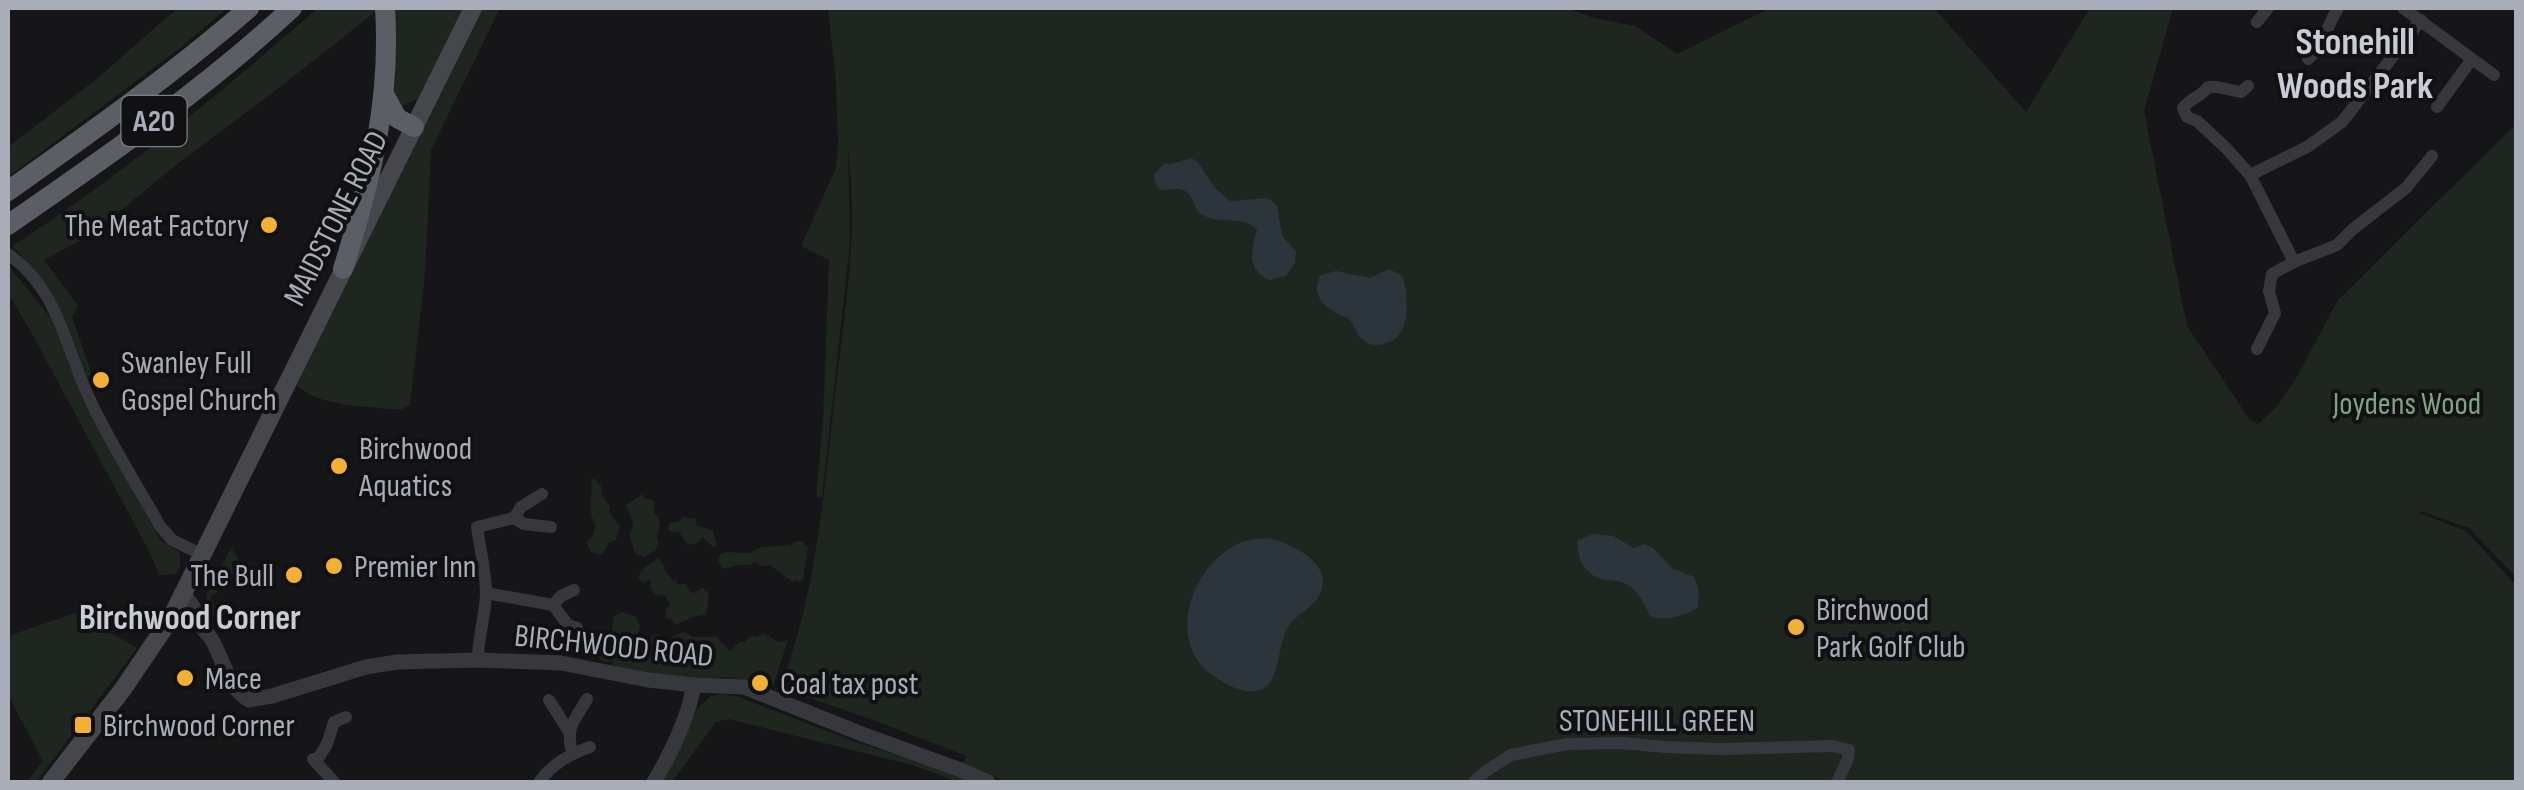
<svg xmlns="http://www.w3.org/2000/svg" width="2524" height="790" font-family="'Sofia Sans Condensed',sans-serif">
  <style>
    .green { fill: #1e261f }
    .water { fill: #2c353c }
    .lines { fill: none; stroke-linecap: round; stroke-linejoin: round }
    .minor { stroke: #37383d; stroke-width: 12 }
    .tertiary { stroke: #37383d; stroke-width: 15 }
    .secondary { stroke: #45474d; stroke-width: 18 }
    .trunk { stroke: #5b5e65; stroke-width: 20 }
    .poi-dot { fill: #f2b134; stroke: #111113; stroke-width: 4 }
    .labels { text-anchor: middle; stroke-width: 8; stroke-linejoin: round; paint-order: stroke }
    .shield { fill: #111113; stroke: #7b7e86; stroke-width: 2.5 }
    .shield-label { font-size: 30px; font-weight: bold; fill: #a8adb8 }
    .street-label { font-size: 32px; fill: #a8adb8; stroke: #111113 }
    .poi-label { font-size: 32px; fill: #a8adb8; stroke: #111113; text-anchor: start }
    .park-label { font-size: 32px; fill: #7fa381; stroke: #111113 }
    .neighbourhood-label { font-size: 35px; font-weight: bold; fill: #c9ccd4; stroke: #111113 }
    .quarter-label { font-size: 38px; font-weight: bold; fill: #c9ccd4; stroke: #111113 }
  </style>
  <rect width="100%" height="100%" fill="#161618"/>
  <g class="green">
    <polygon points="178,8 227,8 180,48 8,177 8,147 94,81"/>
    <path d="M318,8L379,9L280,87L176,165L92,234L44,260L78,306L72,317L92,375L87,377C68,323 55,286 12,246C118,178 223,91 318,8Z"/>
    <polygon points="391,8 463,8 418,99 402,106 397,104 393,96"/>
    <path d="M481,8H500L431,150L425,274L410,405L401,410C370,406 316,408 295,383Z"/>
    <path d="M828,8H1566L1594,18L1635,26L1677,54L1770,8H1934L2026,112L2090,8H2173L2144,111L2187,326L2250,420L2258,424L2275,409L2295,380L2338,300L2516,124V577L2469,528L2421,511L2419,513L2466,531L2516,585V782H1006L963,763L967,756L873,720L780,688C817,592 824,488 836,387C845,309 859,229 848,150L850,242L822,498L816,497L823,420L829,260L801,246L836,168L838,144L836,85Z"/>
    <polygon points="8,265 51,318 65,350 82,398 161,541 179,552 181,564 176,574 160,575 158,572 148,549 31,332 12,300 8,301"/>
    <path d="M591,479H594L601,486L602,496L610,507L609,512L620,526L616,540L609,543L602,555L591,552L586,542L592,537L596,525C586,510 593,497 591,479Z"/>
    <path d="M643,494L644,498L655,501L654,513L658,516L660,524L657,537L659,542L656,550L645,557L635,554L629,534C638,523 629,516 626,505Z"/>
    <polygon points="682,517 696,519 696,525 713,531 717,546 713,547 702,537 698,543 688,545 679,532 672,532 668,529 669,523 680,521"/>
    <path d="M802,541L808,548L803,580L799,582L797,580L793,582C785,576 779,573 771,565C764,566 761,568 755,561L750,565H740L723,569L718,562L720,554L727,552L749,553L762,547L789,545L792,547L793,542Z"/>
    <polygon points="231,548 239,559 231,562 236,574 214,584 218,592 210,596 215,608 224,604 228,611 212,619 207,603 207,594"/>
    <polygon points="658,558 665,566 664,569 673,581 676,579 677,584 686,584 691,592 695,593 703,587 705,591 709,592 707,611 704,615 692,617 676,625 671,619 666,618 665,611 670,604 664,594 658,596 651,590 651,580 643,583 638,577 643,569"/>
    <polygon points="622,612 636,617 640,626 638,634 627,641 633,645 638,641 647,644 652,636 657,634 669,641 671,637 683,632 694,637 717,637 730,651 740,642 745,642 750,636 757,637 763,633 779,642 788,640 773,686 727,677 692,679 628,671 613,665 612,661 603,662 597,656 600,651 612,647 612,642 601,638 602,634 606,632 612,633 613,617"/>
    <polygon points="75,613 137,648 36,782 27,782 43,761 8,695 8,636"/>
    <polygon points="719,694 736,696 856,742 926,764 968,782 958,782 915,766 729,719 716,722 672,782 663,782 697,709 710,697"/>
  </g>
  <g class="water">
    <path d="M1191,158L1198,162L1215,188L1230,201L1267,198L1272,201L1277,206L1282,235L1296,252L1295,263L1286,276L1270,280C1246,270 1251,250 1257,229C1241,215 1221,225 1203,215C1192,210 1195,195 1183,190C1169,185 1156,200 1154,174L1165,163L1171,164Z"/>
    <path d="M1389,269L1403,276C1408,298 1413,337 1384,344C1376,346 1368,345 1362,339C1355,334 1355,325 1349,319C1348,318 1337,314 1336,313C1321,305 1311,291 1321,275L1336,271L1370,278Z"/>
    <path d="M1593,534L1613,536L1634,548L1645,544L1653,548L1672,568L1694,577L1699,591L1698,607C1688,616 1665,621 1651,617C1644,605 1639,590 1626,584C1619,580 1610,581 1602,579C1584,575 1576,557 1578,540Z"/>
    <path d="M1268,538C1292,543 1340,566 1317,599C1305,615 1290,615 1283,639C1276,662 1278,699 1242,690C1232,688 1223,682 1215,677C1164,644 1190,566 1238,544C1247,539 1257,539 1268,538Z"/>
  </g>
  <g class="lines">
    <g class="minor">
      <polyline points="2403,8 2494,75"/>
      <polyline points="2257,22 2268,8"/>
      <path d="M2308,59C2324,46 2327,25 2338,8"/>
      <path d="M2248,86L2241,92L2217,87H2208C2201,97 2189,99 2183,108L2187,117L2197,121L2226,148L2250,175L2294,262L2272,274L2269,291L2275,313L2257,349"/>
      <polyline points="2437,107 2472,59"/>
      <polyline points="2250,175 2307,147 2342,122 2421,20"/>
      <path d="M8,254C59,289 66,350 91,402C111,444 137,485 160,526L172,540L201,554"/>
      <polyline points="2294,262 2337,245 2353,229 2406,188 2432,156"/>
      <polyline points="514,518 524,524 551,527"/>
      <polyline points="486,593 553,605 561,596 574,590"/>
      <polyline points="553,605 568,625 577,628"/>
      <path d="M478,660C478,637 485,617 486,594C486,572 480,549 477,527L514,518L521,507L542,494"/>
      <polyline points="549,700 568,730"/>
      <path d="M572,752C565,727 575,720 587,699"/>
      <polyline points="313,759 334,782"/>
      <polyline points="316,762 327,744 334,722 346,717"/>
      <path d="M539,782C552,764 569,754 590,747"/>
      <polyline points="1474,782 1486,771 1511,755 1567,744 1622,743 1664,747 1721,749 1833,746 1849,750 1848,759 1837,782"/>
    </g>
    <g class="tertiary">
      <path d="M181,594C194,603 196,614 202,627C205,632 209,635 212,640C223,659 228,688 249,700L272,696L366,667L397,662L478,660L561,663L648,680L694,685L744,687L862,734L958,769L988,782"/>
      <path d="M654,782C671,753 688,719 694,685"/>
    </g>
    <polyline class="secondary" points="51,782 123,689 171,618 473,8"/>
    <g class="trunk">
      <polyline points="385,96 397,118 414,127"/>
      <path d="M8,191C90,133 173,74 249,8"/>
      <path d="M8,225C106,157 205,89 292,8"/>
      <path d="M343,269C371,180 391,102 385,8"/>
    </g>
  </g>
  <g class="poi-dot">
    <circle cx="269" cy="225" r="10"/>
    <circle cx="101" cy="380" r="10"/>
    <circle cx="339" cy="466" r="10"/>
    <circle cx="334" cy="566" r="10"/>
    <circle cx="294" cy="575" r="10"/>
    <circle cx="1796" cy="627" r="10"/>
    <circle cx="185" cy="678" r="10"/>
    <circle cx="760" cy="683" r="10"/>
    <rect x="73" y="715" width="20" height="20" rx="5"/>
  </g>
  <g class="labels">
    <rect class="shield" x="121.5" y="96" width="65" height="50" rx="8"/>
    <g class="shield-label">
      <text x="154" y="131">A20</text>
    </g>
    <g class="street-label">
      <text transform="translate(335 218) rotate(-63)" y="11">MAIDSTONE ROAD</text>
      <text transform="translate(614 645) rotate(6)" y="11">BIRCHWOOD ROAD</text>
      <text x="1657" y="731">STONEHILL GREEN</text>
    </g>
    <g class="poi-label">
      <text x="249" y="236" text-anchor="end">The Meat Factory</text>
      <text x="121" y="373">Swanley Full<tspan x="121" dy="37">Gospel Church</tspan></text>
      <text x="359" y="459">Birchwood<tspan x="359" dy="37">Aquatics</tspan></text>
      <text x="354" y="577">Premier Inn</text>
      <text x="274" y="586" text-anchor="end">The Bull</text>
      <text x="1816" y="620">Birchwood<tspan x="1816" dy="37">Park Golf Club</tspan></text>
      <text x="205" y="689">Mace</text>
      <text x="780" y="694">Coal tax post</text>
      <text x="103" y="736">Birchwood Corner</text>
    </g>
    <g class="park-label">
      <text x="2407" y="414">Joydens Wood</text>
    </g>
    <g class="neighbourhood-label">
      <text x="190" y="629">Birchwood Corner</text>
    </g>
    <g class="quarter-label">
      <text x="2355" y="54">Stonehill<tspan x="2355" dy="44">Woods Park</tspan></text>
    </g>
  </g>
  <rect width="2524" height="790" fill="none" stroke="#a8adb8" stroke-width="20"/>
</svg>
